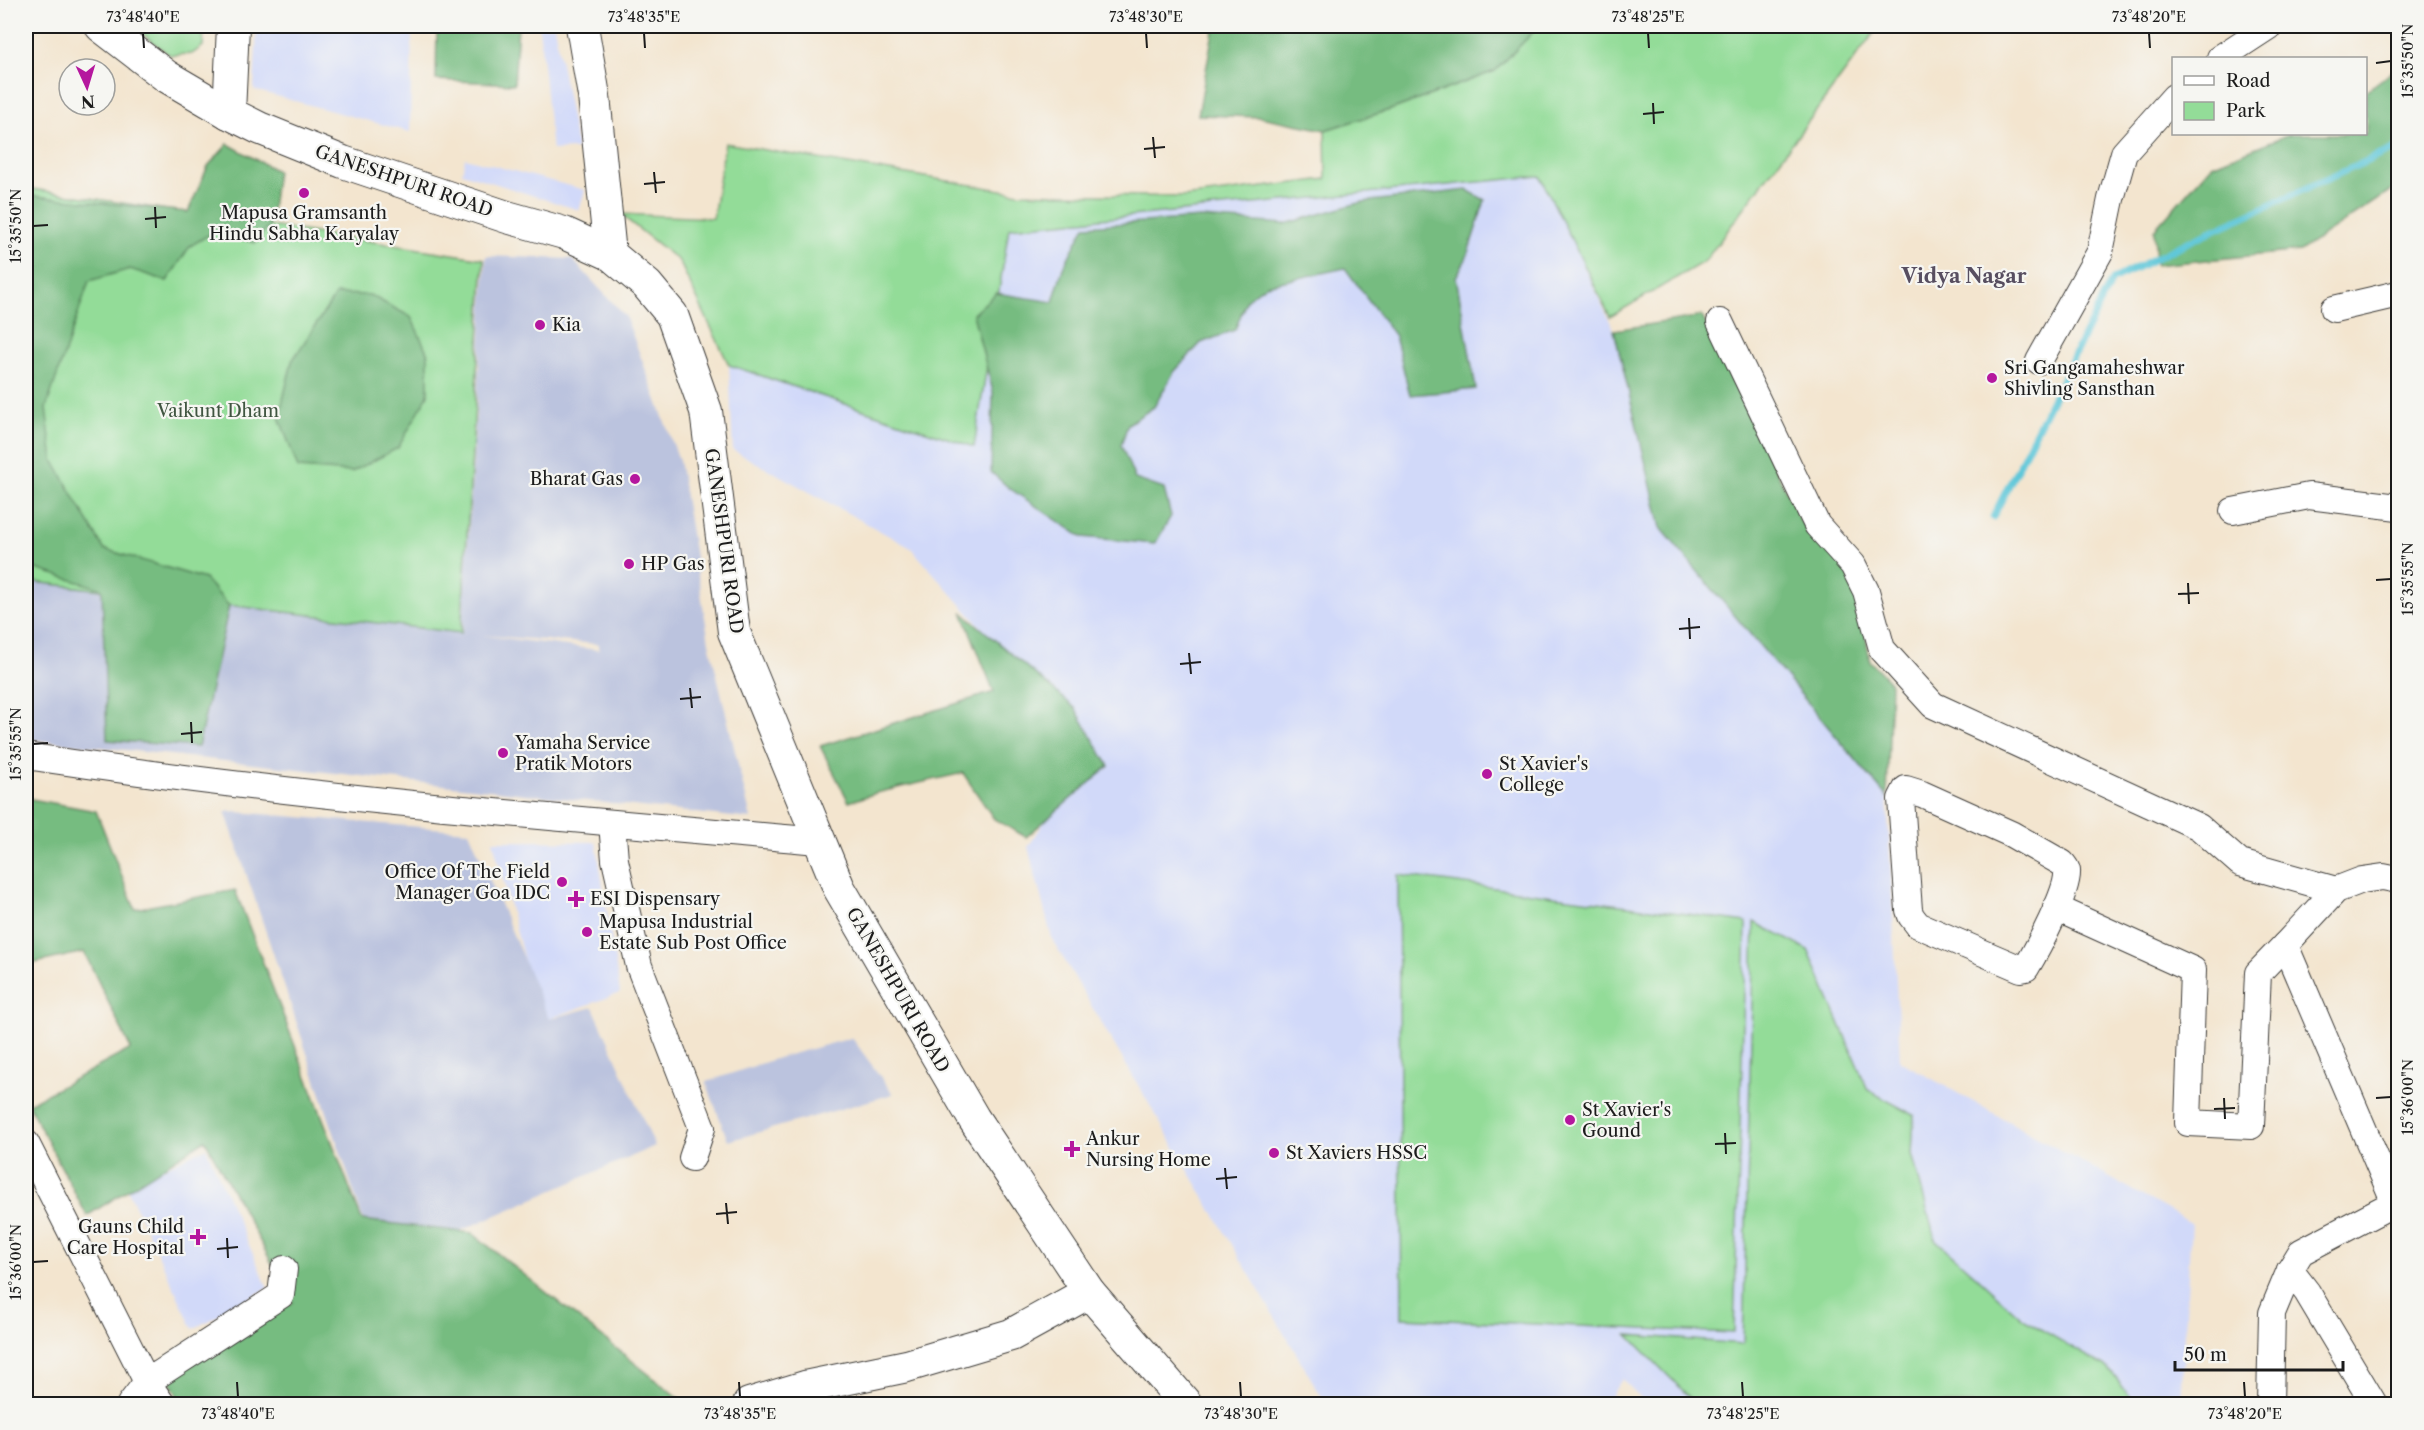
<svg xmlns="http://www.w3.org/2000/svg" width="2424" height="1430" font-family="'Libre Caslon Text',serif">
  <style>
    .built { fill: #d1d9f9 }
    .industrial { fill: #bbc3de; fill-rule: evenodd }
    .green { fill: #93dc98; stroke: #587c5a; stroke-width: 1.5 }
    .forest { fill: #76bc80; stroke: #496c4e; stroke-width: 1.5 }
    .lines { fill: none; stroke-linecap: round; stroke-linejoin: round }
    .stream { stroke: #5ec7d9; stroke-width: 7 }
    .minor-casing { stroke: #3c3a37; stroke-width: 28 }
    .tertiary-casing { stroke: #3c3a37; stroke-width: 34 }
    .minor { stroke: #fff; stroke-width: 26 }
    .tertiary { stroke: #fff; stroke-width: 32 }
    .ticks { fill: none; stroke: #1c1c1c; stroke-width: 2 }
    .poi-dot { fill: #b5179e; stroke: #f6f6f2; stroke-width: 2 }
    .labels { text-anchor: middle; stroke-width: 4.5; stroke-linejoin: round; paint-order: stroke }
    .street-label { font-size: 18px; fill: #1c1c1c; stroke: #f6f6f2 }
    .poi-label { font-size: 18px; fill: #1c1c1c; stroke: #f6f6f2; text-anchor: start }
    .park-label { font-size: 18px; fill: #405641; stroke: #f6f6f2 }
    .neighbourhood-label { font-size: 20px; font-weight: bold; fill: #574e60; stroke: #f6f6f2 }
    .neatline { fill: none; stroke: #1c1c1c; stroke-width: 2 }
    .ticks-label { font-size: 15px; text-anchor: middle; fill: #1c1c1c }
  </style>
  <rect width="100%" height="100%" fill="#f6f6f2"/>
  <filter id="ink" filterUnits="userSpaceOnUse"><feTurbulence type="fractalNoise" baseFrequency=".0167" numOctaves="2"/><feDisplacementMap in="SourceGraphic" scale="12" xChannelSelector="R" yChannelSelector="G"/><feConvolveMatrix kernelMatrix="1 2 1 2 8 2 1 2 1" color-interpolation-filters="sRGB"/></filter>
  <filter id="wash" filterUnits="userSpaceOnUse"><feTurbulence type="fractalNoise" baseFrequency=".008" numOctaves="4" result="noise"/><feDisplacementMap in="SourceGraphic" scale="24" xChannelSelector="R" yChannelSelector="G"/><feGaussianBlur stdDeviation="1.35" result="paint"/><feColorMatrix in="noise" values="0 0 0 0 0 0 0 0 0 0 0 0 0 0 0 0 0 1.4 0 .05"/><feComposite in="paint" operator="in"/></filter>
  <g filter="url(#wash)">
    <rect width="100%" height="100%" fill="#f3e5cf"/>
    <g class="built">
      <polygon points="257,26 412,26 410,132 254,90"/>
      <polygon points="554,26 577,149 552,150 539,27"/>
      <polygon points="465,158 585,190 579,210 462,173"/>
      <polygon points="1541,176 1614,330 1661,528 1887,797 1900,1061 2191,1223 2181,1404 1647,1404 1622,1379 1606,1404 1326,1404 1052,939 1028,847 1091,751 911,548 733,450 729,365 973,447 1009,228"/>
      <polygon points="493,841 596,842 620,993 540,1022"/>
      <polygon points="206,1148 268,1288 193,1329 126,1186"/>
    </g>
    <g class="industrial">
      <path d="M486,256L572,259L626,317L679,460L709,642L751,819L26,739V581L462,633ZM479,635L599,644V650Z"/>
      <polygon points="225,811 469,831 549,1019 593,1007 655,1146 379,1266"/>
      <polygon points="852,1038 893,1094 728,1141 706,1082 781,1057"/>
    </g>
    <g class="green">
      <polygon points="132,26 204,26 203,46 192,54 170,55"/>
      <polygon points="1539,26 1879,26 1705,261 1610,317 1540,176 1009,228 974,447 729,365 679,261 620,214 713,218 725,143 1019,193 1184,197 1326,179 1325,130 1393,109 1495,71"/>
      <polygon points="26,188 484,259 461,633 26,581"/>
      <polygon points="1398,875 1746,922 1734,1333 1402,1318"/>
      <polygon points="1754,922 1808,950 1868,1090 1914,1115 1912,1154 1935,1239 2023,1319 2108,1368 2136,1404 1696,1404 1628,1335 1743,1344"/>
    </g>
    <g class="forest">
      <polygon points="437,26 518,26 514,84 436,80"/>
      <polygon points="1214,26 1539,26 1495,71 1393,109 1325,130 1260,117 1198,115"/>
      <polygon points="2398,67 2398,186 2300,251 2156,265 2154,230 2212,165 2289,134 2366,134 2366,91"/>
      <polygon points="228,144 277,171 270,224 255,243 215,231 190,246 167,281 130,269 89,281 46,408 53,460 104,549 205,579 229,606 198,747 107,740 102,589 26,566 26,195 188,212 208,166"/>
      <polygon points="1467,190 1485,200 1466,259 1456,277 1476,389 1410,395 1395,336 1345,268 1266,285 1247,299 1235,330 1201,343 1174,372 1154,407 1128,424 1121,445 1135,479 1164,489 1171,516 1155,544 1082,537 1009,488 991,472 993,392 973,314 996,293 1053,302 1063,268 1085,226 1201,218 1285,224 1362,202"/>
      <polygon points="336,294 370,295 411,317 428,354 428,395 398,448 352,472 298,468 279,417 292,361"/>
      <polygon points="1702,316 1801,522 1839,558 1859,595 1870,661 1891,683 1887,797 1661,528 1614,330"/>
      <polygon points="962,612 1075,708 1109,766 1026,837 994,819 963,773 876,793 849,802 820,746 994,692"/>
      <polygon points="26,798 96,811 135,909 235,890 362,1220 472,1233 686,1404 182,1404 168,1378 293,1302 205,1140 87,1216 28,1104 131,1049 84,952 26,965"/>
    </g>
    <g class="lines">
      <polyline class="stream" points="1993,517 2112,280 2192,240 2398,147"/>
    </g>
  </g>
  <g filter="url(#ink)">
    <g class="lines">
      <defs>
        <g id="minor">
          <polyline points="2220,58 2269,26"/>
          <polyline points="2334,309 2398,294"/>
          <polyline points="1720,322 1817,525 1853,565 1866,591 1882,649 1933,705 2199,827 2240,863 2336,890"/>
          <polyline points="2039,361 2100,252 2111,199 2124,153 2174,97"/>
          <polyline points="2233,511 2309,496 2398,507"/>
          <path d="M26,756C289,796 554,818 820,841"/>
          <path d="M1906,789L1922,794L2011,834L2062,863C2065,866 2066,867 2067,871C2069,890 2037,950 2026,968L2021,969L1918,925L1911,916L1909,910L1901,799Z"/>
          <polyline points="612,823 615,860 639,966 702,1128 692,1158"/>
          <polyline points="2398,880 2383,877 2362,880 2336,890 2285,945 2398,1210"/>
          <polyline points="2056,908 2193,970 2188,1123 2251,1126 2258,973 2285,945"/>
          <polyline points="26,1143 147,1382 162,1404"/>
          <polyline points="2290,1270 2307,1292 2374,1404"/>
          <polyline points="130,1404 147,1382 281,1295 284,1269"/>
          <polyline points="2270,1404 2272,1313 2290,1270 2301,1252 2398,1201"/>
        </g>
        <g id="tertiary">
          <polyline points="101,26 166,76 229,113 259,128 343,162 507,217 564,233 610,254 647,285 672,315 706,411 734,632 839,888 974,1119 1089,1292 1186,1404"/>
          <polyline points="582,26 594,96 610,254"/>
          <polyline points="229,113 233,26"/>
          <polyline points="749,1404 805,1387 907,1366 1011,1335 1089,1292"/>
        </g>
      </defs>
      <use href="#minor" class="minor-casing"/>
      <use href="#tertiary" class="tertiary-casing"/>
      <use href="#minor" class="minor"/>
      <use href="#tertiary" class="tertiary"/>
    </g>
  </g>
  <path class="ticks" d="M143,33L144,48M644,33L645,48M1146,33L1147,48M1648,33L1649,48M2149,33L2150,48M2376,63L2391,61M1653,103L1654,124M1643,114L1664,112M1153,137L1155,158M1144,149L1165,147M654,172L656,193M644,184L665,182M155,207L156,228M145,219L166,217M33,226L48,225M2376,580L2391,579M2188,583L2189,604M2178,594L2199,593M1689,618L1690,639M1679,629L1700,627M1189,653L1191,674M1180,664L1201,662M690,688L692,708M680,699L701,697M191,722L192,743M181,734L202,732M33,744L48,743M2224,1098L2225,1119M2376,1098L2391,1097M2214,1109L2235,1108M1725,1133L1726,1154M1715,1144L1736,1143M1225,1168L1227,1189M1216,1179L1237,1177M726,1203L728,1224M716,1214L737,1212M227,1238L228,1258M217,1249L238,1247M33,1262L48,1261M237,1382L238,1397M739,1382L740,1397M1240,1382L1241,1397M1742,1382L1743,1397M2244,1382L2245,1397"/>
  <g class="poi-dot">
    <circle cx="304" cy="193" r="6"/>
    <circle cx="540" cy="325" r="6"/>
    <circle cx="1992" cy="378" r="6"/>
    <circle cx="635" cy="479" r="6"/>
    <circle cx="629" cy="564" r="6"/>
    <circle cx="503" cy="753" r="6"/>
    <circle cx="1487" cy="774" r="6"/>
    <circle cx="562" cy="882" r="6"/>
    <path d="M573 890h6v6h6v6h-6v6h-6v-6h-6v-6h6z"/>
    <circle cx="587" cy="932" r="6"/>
    <circle cx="1570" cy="1120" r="6"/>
    <path d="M1069 1140h6v6h6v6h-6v6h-6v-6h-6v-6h6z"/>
    <circle cx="1274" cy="1153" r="6"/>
    <path d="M195 1228h6v6h6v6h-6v6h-6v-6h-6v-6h6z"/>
  </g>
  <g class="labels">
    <g class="street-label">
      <text transform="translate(404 181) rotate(19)" y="6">GANESHPURI ROAD</text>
      <text transform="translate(724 541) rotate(82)" y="6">GANESHPURI ROAD</text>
      <text transform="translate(898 990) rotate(60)" y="6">GANESHPURI ROAD</text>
    </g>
    <g class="poi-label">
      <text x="304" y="219" text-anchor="middle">Mapusa Gramsanth<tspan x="304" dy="21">Hindu Sabha Karyalay</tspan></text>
      <text x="552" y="331">Kia</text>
      <text x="2004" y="374">Sri Gangamaheshwar<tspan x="2004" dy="21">Shivling Sansthan</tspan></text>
      <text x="623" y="485" text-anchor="end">Bharat Gas</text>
      <text x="641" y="570">HP Gas</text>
      <text x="515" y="749">Yamaha Service<tspan x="515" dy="21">Pratik Motors</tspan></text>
      <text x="1499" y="770">St Xavier's<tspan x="1499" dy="21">College</tspan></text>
      <text x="550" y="878" text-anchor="end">Office Of The Field<tspan x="550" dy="21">Manager Goa IDC</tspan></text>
      <text x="590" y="905">ESI Dispensary</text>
      <text x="599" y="928">Mapusa Industrial<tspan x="599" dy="21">Estate Sub Post Office</tspan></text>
      <text x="1582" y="1116">St Xavier's<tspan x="1582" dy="21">Gound</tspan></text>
      <text x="1086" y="1145">Ankur<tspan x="1086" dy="21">Nursing Home</tspan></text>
      <text x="1286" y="1159">St Xaviers HSSC</text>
      <text x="184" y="1233" text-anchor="end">Gauns Child<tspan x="184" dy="21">Care Hospital</tspan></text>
    </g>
    <g class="park-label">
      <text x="218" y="417">Vaikunt Dham</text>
    </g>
    <g class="neighbourhood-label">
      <text x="1964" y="283">Vidya Nagar</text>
    </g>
  </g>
  <rect width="2424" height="1430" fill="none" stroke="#f6f6f2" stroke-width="66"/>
  <rect x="2172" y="57" width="195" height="78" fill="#f6f6f2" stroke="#9f9f9c" stroke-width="1.5"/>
  <rect x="2184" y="76" width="30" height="9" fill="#ffffff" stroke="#9f9f9c" stroke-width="1.5"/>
  <text x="2226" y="87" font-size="18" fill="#1c1c1c">Road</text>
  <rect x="2184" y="102" width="30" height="18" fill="#93dc98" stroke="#9f9f9c" stroke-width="1.5"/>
  <text x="2226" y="117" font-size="18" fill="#1c1c1c">Park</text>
  <g transform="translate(87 87) rotate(176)"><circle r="28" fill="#f6f6f2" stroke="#9f9f9c" stroke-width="1.5"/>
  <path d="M0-4.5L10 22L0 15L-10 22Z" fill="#b5179e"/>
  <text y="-9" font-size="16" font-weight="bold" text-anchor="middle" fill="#1c1c1c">N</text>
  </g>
  <path d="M2175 1361v9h168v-9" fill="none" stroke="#1c1c1c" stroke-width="3"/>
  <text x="2184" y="1361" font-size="18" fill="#1c1c1c" stroke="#f6f6f2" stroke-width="4.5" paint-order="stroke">50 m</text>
  <rect x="33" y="33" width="2358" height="1364" class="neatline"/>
  <g class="ticks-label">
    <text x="143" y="22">73°48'40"E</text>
    <text x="644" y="22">73°48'35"E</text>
    <text x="1146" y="22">73°48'30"E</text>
    <text x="1648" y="22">73°48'25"E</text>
    <text x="2149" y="22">73°48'20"E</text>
    <text transform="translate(2408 61) rotate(-90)" y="5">15°35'50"N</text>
    <text transform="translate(16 226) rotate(-90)" y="5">15°35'50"N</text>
    <text transform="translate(2408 579) rotate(-90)" y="5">15°35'55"N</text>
    <text transform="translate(16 744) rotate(-90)" y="5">15°35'55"N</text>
    <text transform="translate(2408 1097) rotate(-90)" y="5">15°36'00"N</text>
    <text transform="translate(16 1262) rotate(-90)" y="5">15°36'00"N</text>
    <text x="238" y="1419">73°48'40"E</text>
    <text x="740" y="1419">73°48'35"E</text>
    <text x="1241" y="1419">73°48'30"E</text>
    <text x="1743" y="1419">73°48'25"E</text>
    <text x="2245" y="1419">73°48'20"E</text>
  </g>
</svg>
